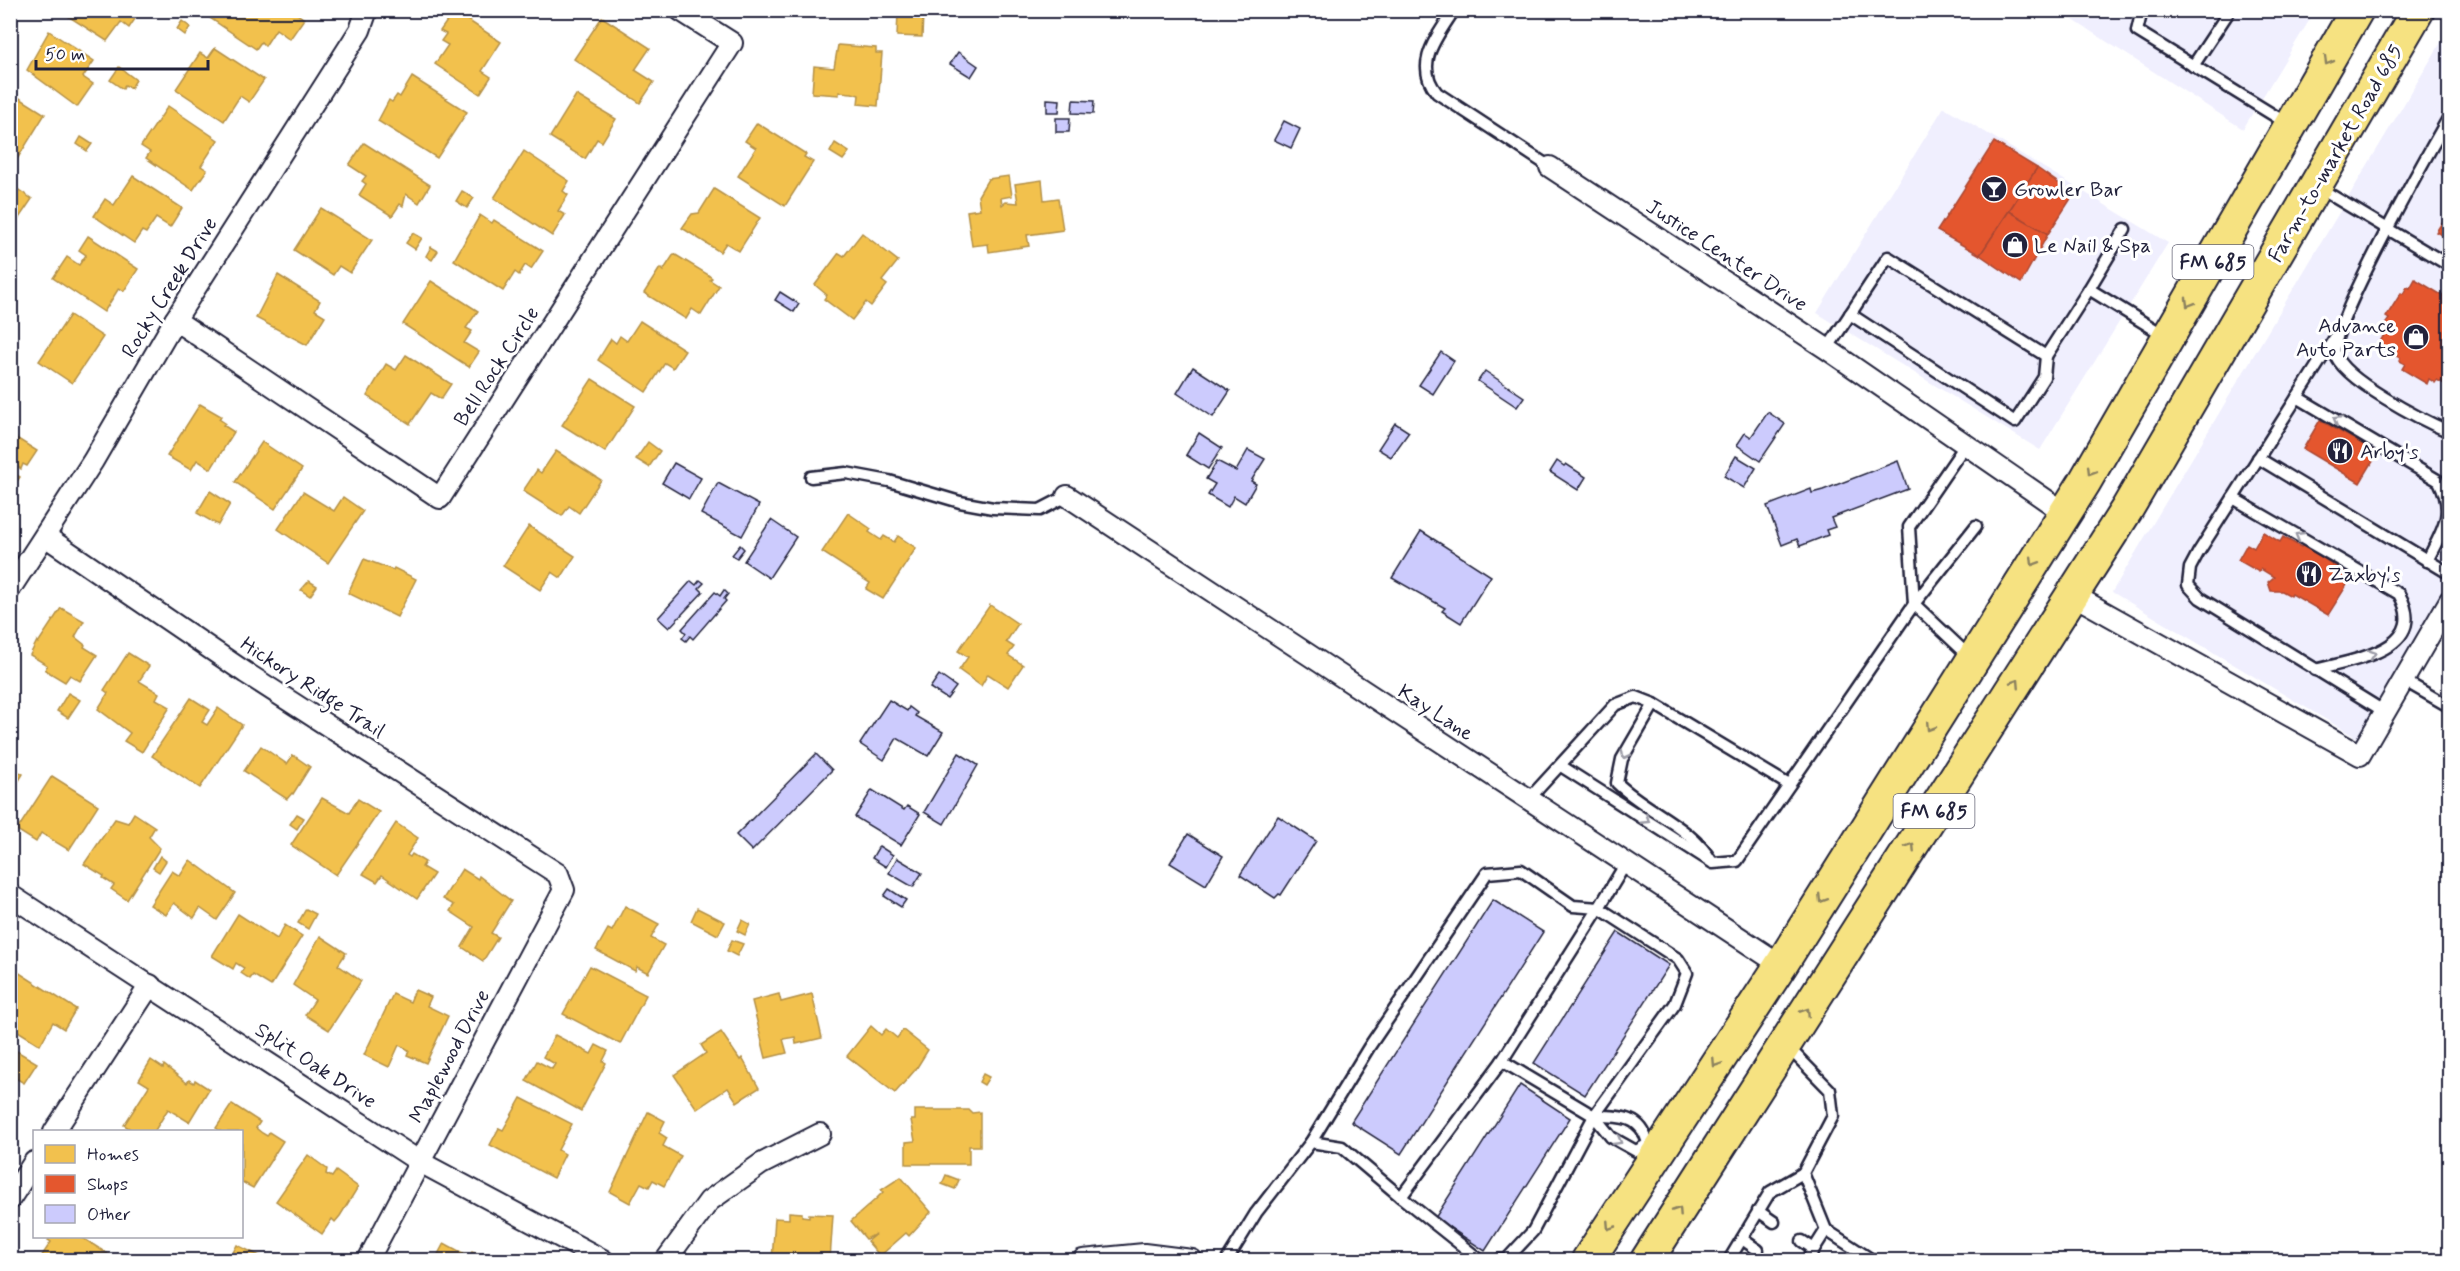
<svg xmlns="http://www.w3.org/2000/svg" width="2460" height="1271" font-family="Mynerve,sans-serif">
  <style>
    .built { fill: #f0effe }
    .homes { fill: #f2c14e; stroke: #b49148; stroke-width: 1.5 }
    .shops { fill: #e4572e; stroke: #aa4732; stroke-width: 1.5 }
    .building { fill: #cccbfd; stroke: #22223b; stroke-width: 1.5 }
    .lines { fill: none; stroke-linecap: round; stroke-linejoin: round }
    .lane-casing { stroke: #22223b; stroke-width: 15 }
    .street-casing { stroke: #22223b; stroke-width: 24 }
    .primary-casing { stroke: #22223b; stroke-width: 36 }
    .lane { stroke: #fff; stroke-width: 10 }
    .street { stroke: #fff; stroke-width: 20 }
    .primary { stroke: #f6e281; stroke-width: 32 }
    .oneway { stroke: #8c825e }
    .oneway2 { stroke: #9c9ca7 }
    .labels { text-anchor: middle; stroke-width: 6; stroke-linejoin: round; paint-order: stroke }
    .shield { fill: #fff; stroke: #646476; stroke-width: 1.5 }
    .shield-label { font-size: 20px; font-weight: bold; fill: #22223b }
    .street-label { font-size: 21px; fill: #22223b; stroke: #fff }
    .poi-label { font-size: 21px; fill: #22223b; stroke: #fff; text-anchor: start }
  </style>
  <rect width="100%" height="100%" fill="#fff"/>
  <filter id="ink" filterUnits="userSpaceOnUse"><feTurbulence type="fractalNoise" baseFrequency=".0167" numOctaves="2"/><feDisplacementMap in="SourceGraphic" scale="12" xChannelSelector="R" yChannelSelector="G"/><feConvolveMatrix kernelMatrix="1 2 1 2 8 2 1 2 1" color-interpolation-filters="sRGB"/></filter>
  <g filter="url(#ink)">
    <g class="built">
      <polygon points="2059,11 2315,11 2243,129"/>
      <polygon points="2449,29 2449,579 2357,738 2112,592"/>
      <polygon points="1944,107 2168,243 2040,450 1817,313"/>
    </g>
    <g class="homes">
      <polygon points="128,10 126,13 135,19 129,28 121,22 107,41 60,11"/>
      <polygon points="215,10 292,10 304,19 290,39 276,29 265,46 261,42 256,49 210,18"/>
      <polygon points="454,11 501,42 482,71 491,77 480,94 435,64 448,45 441,41 446,34 440,31"/>
      <polygon points="898,12 923,13 922,37 897,36"/>
      <polygon points="602,17 650,48 635,70 654,82 640,103 574,59"/>
      <polygon points="182,21 190,27 185,35 177,29"/>
      <polygon points="49,31 94,61 83,77 93,84 77,107 27,70"/>
      <polygon points="838,45 876,48 876,53 882,53 878,106 858,104 859,95 852,93 839,92 839,95 812,93 814,66 834,68"/>
      <polygon points="215,48 264,80 249,102 240,96 224,121 176,89 200,53 208,58"/>
      <polygon points="119,67 136,80 131,88 125,85 123,89 110,80"/>
      <polygon points="412,77 467,112 437,158 378,121 389,100 392,102 397,95 400,97"/>
      <polygon points="10,92 45,114 16,161 10,157"/>
      <polygon points="576,95 616,119 602,142 597,139 585,159 550,137"/>
      <polygon points="168,106 218,140 201,166 207,170 193,190 146,158 150,152 141,146"/>
      <polygon points="757,123 806,154 804,157 813,162 785,206 738,176 756,148 745,141"/>
      <polygon points="81,137 92,144 87,151 77,144"/>
      <polygon points="364,143 430,185 419,203 406,194 403,206 400,204 392,216 359,195 366,184 362,181 366,176 349,165"/>
      <polygon points="835,143 849,152 843,160 830,152"/>
      <polygon points="524,151 569,181 563,191 568,195 558,211 565,215 552,236 494,198"/>
      <polygon points="133,176 182,208 170,227 156,218 146,233 142,231 134,243 94,216 105,199 114,205"/>
      <polygon points="1009,176 1012,196 1001,198 1002,205 1006,202 1018,203 1015,184 1042,180 1044,200 1058,198 1063,230 1027,235 1029,246 989,252 988,244 972,246 967,211 980,209 978,196 988,179"/>
      <polygon points="10,184 32,199 19,218 15,216 11,223 14,225 10,230"/>
      <polygon points="714,189 760,218 739,251 726,243 720,252 682,228 692,214 699,213"/>
      <polygon points="462,191 474,198 467,208 456,201"/>
      <polygon points="321,208 372,240 350,273 339,266 333,275 294,250"/>
      <polygon points="480,215 492,223 494,220 543,251 531,269 525,265 519,275 515,272 503,291 454,260"/>
      <polygon points="413,233 422,238 415,249 406,243"/>
      <polygon points="862,233 898,261 882,281 887,285 871,306 866,302 852,320 824,299 827,295 815,285 839,253 844,256"/>
      <polygon points="88,236 138,269 124,291 119,288 104,312 53,278 67,257 79,265 86,255 79,250"/>
      <polygon points="431,247 438,251 432,260 426,256"/>
      <polygon points="674,254 707,274 712,278 710,280 719,286 701,315 692,309 686,319 644,293 660,268 663,271"/>
      <polygon points="278,275 320,301 315,310 325,316 307,345 256,318"/>
      <polygon points="431,281 478,311 466,328 472,331 464,343 479,352 469,367 403,324"/>
      <polygon points="70,315 103,337 72,383 39,361"/>
      <polygon points="640,321 685,350 673,368 665,363 646,392 598,360 611,339 616,343 620,336 627,341"/>
      <polygon points="406,355 451,384 441,399 431,393 410,424 367,396 386,364 396,370"/>
      <polygon points="592,379 635,406 605,452 562,425"/>
      <polygon points="200,404 221,416 219,419 225,423 223,425 234,432 211,469 197,460 191,470 167,456"/>
      <polygon points="10,434 37,451 27,466 23,464 21,469 17,466 13,473 20,477 10,491"/>
      <polygon points="262,442 302,469 275,509 235,482"/>
      <polygon points="648,442 660,451 649,467 636,459"/>
      <polygon points="556,451 601,480 579,513 569,506 562,516 523,491 537,470 541,473"/>
      <polygon points="210,491 230,504 218,525 197,513"/>
      <polygon points="303,492 334,511 343,497 363,511 328,563 278,529"/>
      <polygon points="848,513 871,529 869,532 881,540 884,536 894,542 898,536 916,548 883,599 866,589 870,583 822,552"/>
      <polygon points="529,526 575,556 561,578 552,572 540,590 503,566"/>
      <polygon points="364,559 393,570 394,568 416,579 397,617 348,593"/>
      <polygon points="309,581 317,586 310,596 301,590"/>
      <polygon points="990,605 1018,624 1006,642 1014,647 1008,655 1023,665 1008,687 988,674 981,686 959,670 968,657 958,651"/>
      <polygon points="61,608 84,621 75,637 85,645 84,647 97,655 80,681 70,675 65,682 45,670 47,665 30,655 37,641 38,643"/>
      <polygon points="128,653 149,666 139,681 159,693 156,699 170,707 142,752 124,741 130,733 98,709 108,693 104,690"/>
      <polygon points="68,693 80,700 68,718 57,711"/>
      <polygon points="191,698 210,710 202,722 207,725 218,708 242,725 200,788 152,756"/>
      <polygon points="261,746 287,764 293,755 310,767 293,794 292,793 287,799 244,771"/>
      <polygon points="10,767 23,774 10,795"/>
      <polygon points="52,776 98,805 69,850 41,833 36,842 17,830"/>
      <polygon points="322,798 349,813 358,799 379,812 336,875 291,845"/>
      <polygon points="134,813 155,827 149,837 160,848 127,900 111,889 114,885 103,878 104,876 84,864 115,819 128,823"/>
      <polygon points="297,814 304,818 297,829 290,824"/>
      <polygon points="396,823 418,838 407,855 410,857 412,854 425,862 422,867 434,874 417,899 382,875 377,882 363,874"/>
      <polygon points="160,856 166,861 159,872 153,868"/>
      <polygon points="190,860 235,893 217,920 200,908 194,918 174,903 166,915 150,905 172,871 180,876"/>
      <polygon points="462,869 478,879 479,876 511,901 491,933 498,937 483,961 462,947 474,927 450,911 454,905 443,899"/>
      <polygon points="625,906 659,924 651,938 664,945 648,973 637,967 635,971 596,950 608,929 612,931"/>
      <polygon points="697,908 725,922 718,935 691,921"/>
      <polygon points="306,909 316,914 308,929 298,923"/>
      <polygon points="238,914 277,939 285,925 302,936 271,986 253,975 250,979 241,973 244,968 236,963 233,969 212,956"/>
      <polygon points="742,920 750,924 745,935 737,931"/>
      <polygon points="320,936 346,953 338,965 361,981 329,1030 305,1015 315,1000 293,985"/>
      <polygon points="732,940 743,944 737,956 727,951"/>
      <polygon points="590,966 646,995 620,1044 563,1014"/>
      <polygon points="10,967 76,1009 64,1029 53,1022 40,1045 10,1026"/>
      <polygon points="415,990 431,997 427,1006 448,1016 426,1063 407,1055 409,1050 399,1045 389,1067 364,1055 393,994 410,1002"/>
      <polygon points="779,994 781,1002 812,994 822,1038 796,1044 795,1037 783,1039 787,1053 766,1058 752,1001"/>
      <polygon points="871,1026 881,1035 886,1029 897,1038 903,1030 928,1050 916,1069 895,1093 847,1056"/>
      <polygon points="721,1032 740,1060 742,1058 759,1088 737,1102 728,1088 697,1109 674,1075 706,1053 701,1045"/>
      <polygon points="555,1035 591,1054 596,1045 608,1051 603,1061 606,1063 581,1111 526,1081 537,1061 552,1069 555,1064 543,1057"/>
      <polygon points="10,1047 37,1063 24,1083 10,1075"/>
      <polygon points="151,1060 163,1068 164,1065 187,1083 189,1080 194,1083 195,1080 209,1089 189,1122 168,1109 154,1132 135,1132 124,1125 149,1086 139,1080"/>
      <polygon points="983,1074 989,1077 984,1085 979,1082"/>
      <polygon points="521,1098 572,1124 558,1150 565,1154 553,1178 490,1145 499,1128 503,1130"/>
      <polygon points="232,1104 260,1122 256,1128 262,1133 267,1136 269,1132 283,1141 253,1188 242,1182 242,1132 222,1132 216,1128"/>
      <polygon points="915,1110 969,1110 972,1113 980,1112 980,1146 969,1146 969,1164 906,1164 906,1142 915,1141 911,1120 915,1120"/>
      <polygon points="648,1112 665,1121 659,1133 667,1138 663,1146 681,1156 664,1186 653,1180 649,1187 641,1183 630,1203 610,1192"/>
      <polygon points="308,1155 327,1169 326,1174 332,1177 336,1171 358,1187 340,1216 335,1222 332,1219 322,1234 276,1201"/>
      <polygon points="946,1175 959,1180 955,1189 942,1184"/>
      <polygon points="901,1177 931,1212 909,1236 906,1233 880,1256 867,1241 876,1234 866,1239 851,1221 876,1199 883,1192 881,1190"/>
      <polygon points="789,1212 802,1213 802,1216 809,1217 809,1214 833,1215 830,1260 772,1260 775,1218 789,1219"/>
      <polygon points="51,1236 80,1236 117,1260 39,1260 51,1242 48,1240"/>
      <polygon points="444,1243 470,1257 472,1252 482,1257 479,1260 435,1260"/>
      <polygon points="237,1245 268,1260 229,1260"/>
    </g>
    <g class="shops">
      <polygon points="1994,142 2037,168 1980,255 1937,231"/>
      <polygon points="2037,168 2074,194 2048,234 2009,211"/>
      <polygon points="2450,210 2450,240 2436,232"/>
      <polygon points="2009,211 2048,234 2021,283 1980,255"/>
      <polygon points="2415,279 2450,300 2450,387 2437,380 2435,383 2429,379 2427,384 2402,369 2405,364 2399,361 2400,358 2378,345 2388,328 2384,326 2389,319 2386,317 2401,293 2403,294 2407,287 2410,288"/>
      <polygon points="2320,420 2378,453 2360,483 2303,449"/>
      <polygon points="2263,532 2280,542 2283,537 2301,547 2303,545 2352,577 2328,615 2292,594 2291,596 2282,591 2271,591 2268,582 2274,577 2261,569 2259,572 2238,560 2247,544 2254,548"/>
    </g>
    <g class="building">
      <polygon points="958,52 978,66 971,77 950,64"/>
      <polygon points="1047,99 1060,100 1059,112 1047,112"/>
      <polygon points="1073,100 1094,101 1093,114 1072,113"/>
      <polygon points="1056,118 1070,118 1069,132 1056,132"/>
      <polygon points="1284,121 1300,129 1291,148 1274,140"/>
      <polygon points="780,292 799,304 794,312 775,300"/>
      <polygon points="1441,352 1454,361 1433,394 1419,385"/>
      <polygon points="1193,367 1230,391 1213,417 1177,393"/>
      <polygon points="1485,371 1524,397 1517,407 1478,381"/>
      <polygon points="1768,412 1785,424 1760,461 1737,445 1745,433 1751,437"/>
      <polygon points="1395,423 1409,432 1391,457 1378,449"/>
      <polygon points="1199,433 1222,448 1208,469 1186,455"/>
      <polygon points="1248,450 1265,459 1251,481 1256,484 1245,503 1234,496 1228,507 1208,495 1215,484 1206,479 1217,461 1236,471"/>
      <polygon points="1736,456 1756,468 1744,488 1724,476"/>
      <polygon points="1557,461 1564,466 1566,464 1586,477 1578,490 1550,472"/>
      <polygon points="1898,461 1908,489 1831,518 1835,527 1826,530 1828,535 1800,546 1797,539 1782,545 1767,506 1811,489 1812,493 1823,490"/>
      <polygon points="674,463 701,478 689,499 662,483"/>
      <polygon points="718,483 759,505 742,536 701,514"/>
      <polygon points="771,520 796,537 769,578 744,561"/>
      <polygon points="1421,531 1491,576 1461,623 1442,611 1445,608 1392,578"/>
      <polygon points="740,545 744,549 737,558 732,555"/>
      <polygon points="700,580 704,583 699,588 703,592 669,628 658,618 691,581 696,585"/>
      <polygon points="724,590 728,594 724,599 726,601 693,639 690,636 686,641 682,638 686,633 682,629 715,592 720,596"/>
      <polygon points="939,675 956,687 947,699 930,688"/>
      <polygon points="889,700 907,711 909,707 917,713 915,716 943,732 928,756 897,738 884,760 860,744"/>
      <polygon points="959,753 978,765 944,824 924,812"/>
      <polygon points="816,754 832,770 752,851 736,835"/>
      <polygon points="872,790 904,810 907,806 920,814 901,845 855,817"/>
      <polygon points="1278,816 1316,841 1281,895 1279,894 1275,898 1240,875"/>
      <polygon points="1188,834 1223,856 1206,885 1170,863"/>
      <polygon points="879,846 893,855 886,867 872,858"/>
      <polygon points="897,858 922,873 913,887 889,873"/>
      <polygon points="889,889 906,900 901,907 884,896"/>
      <polygon points="1493,900 1543,932 1401,1154 1351,1122"/>
      <polygon points="1618,932 1669,965 1585,1095 1534,1063"/>
      <polygon points="1520,1085 1570,1118 1485,1251 1435,1218"/>
    </g>
    <g class="lines">
      <defs>
        <g id="lane">
          <path d="M1454,10C1437,37 1413,64 1437,93L1550,167"/>
          <polyline points="2142,10 2137,31 2288,124"/>
          <polyline points="2193,66 2230,10"/>
          <path d="M2450,115C2431,148 2329,328 2335,353C2341,379 2424,421 2450,432"/>
          <polyline points="2319,188 2450,266"/>
          <polyline points="2089,289 2125,229"/>
          <polyline points="1850,314 2015,422 2044,377 2046,356"/>
          <polyline points="2336,336 2198,553 2190,568 2188,585 2200,598 2385,712"/>
          <polyline points="1827,349 1888,257 2046,356 2089,289 2167,337"/>
          <path d="M2297,397L2439,481C2456,514 2442,531 2427,561"/>
          <polyline points="1966,444 1909,527 1914,604 1970,657"/>
          <polyline points="2258,458 2450,574"/>
          <polyline points="811,477 846,473 889,481 960,502 993,508 1040,510 1067,496"/>
          <path d="M2233,498L2399,594C2431,650 2352,660 2315,670"/>
          <polyline points="2403,680 2450,707"/>
          <path d="M1654,704L1622,759L1617,783C1647,812 1691,826 1712,862"/>
          <polyline points="1561,766 1713,863 1737,861 1914,604 1976,526"/>
          <polyline points="1527,801 1615,705 1636,697 1654,704 1789,785"/>
          <polyline points="1787,1046 1830,1090 1833,1116 1803,1173 1826,1230 1872,1260"/>
          <path d="M1594,1116C1619,1116 1642,1115 1648,1144L1653,1147"/>
          <polyline points="1311,1142 1369,1047 1487,873 1521,870 1573,906 1599,908 1502,1061"/>
          <polyline points="1401,1197 1480,1260"/>
          <polyline points="1758,1211 1774,1222"/>
          <polyline points="1742,1239 1758,1250"/>
          <polyline points="1802,1241 1814,1249"/>
          <polyline points="1227,1260 1256,1213 1311,1142 1342,1147 1401,1197 1502,1061 1594,1116 1611,1137 1636,1151 1648,1144"/>
          <polyline points="1499,1260 1506,1260 1533,1231 1594,1116 1675,1004 1687,973 1678,959 1599,908 1626,863"/>
          <polyline points="1729,1260 1770,1192 1803,1173"/>
          <polyline points="1807,1260 1826,1230"/>
        </g>
        <g id="street">
          <polyline points="1550,167 1827,349 2065,513"/>
          <polyline points="175,320 440,498 732,43 680,10"/>
          <polyline points="1067,496 1781,965"/>
          <polyline points="45,536 246,673 558,874 564,890 368,1260"/>
          <polyline points="10,589 93,461 175,320 360,30 367,10"/>
          <polyline points="2073,595 2360,755 2450,600"/>
          <polyline points="10,895 420,1162 603,1260"/>
          <polyline points="54,1132 150,985"/>
          <polyline points="10,1199 34,1162"/>
          <polyline points="666,1260 709,1201 761,1164 820,1134"/>
          <polyline points="1083,1260 1144,1254 1192,1260"/>
        </g>
        <g id="primary">
          <polyline points="1588,1260 1781,965 2084,483 2357,10"/>
          <polyline points="1647,1260 2127,509 2418,10"/>
        </g>
      </defs>
      <use href="#lane" class="lane-casing"/>
      <use href="#street" class="street-casing"/>
      <use href="#primary" class="primary-casing"/>
      <use href="#lane" class="lane"/>
      <use href="#street" class="street"/>
      <use href="#primary" class="primary"/>
    </g>
    <defs><path id="oneway-chevron" d="M-2-3.5L2.5 0L-2 3.5" fill="none" stroke-width="1.6" stroke-linecap="round" stroke-linejoin="round" transform="scale(1.5)"/></defs>
    <g class="oneway">
      <use href="#oneway-chevron" transform="translate(2328 61) rotate(120)"/>
      <use href="#oneway-chevron" transform="translate(2189 303) rotate(120)"/>
      <use href="#oneway-chevron" transform="translate(2091 471) rotate(121)"/>
      <use href="#oneway-chevron" transform="translate(2034 562) rotate(122)"/>
      <use href="#oneway-chevron" transform="translate(2016 683) rotate(-57)"/>
      <use href="#oneway-chevron" transform="translate(1930 727) rotate(122)"/>
      <use href="#oneway-chevron" transform="translate(1911 847) rotate(-57)"/>
      <use href="#oneway-chevron" transform="translate(1822 899) rotate(122)"/>
      <use href="#oneway-chevron" transform="translate(1806 1012) rotate(-57)"/>
      <use href="#oneway-chevron" transform="translate(1716 1063) rotate(123)"/>
      <use href="#oneway-chevron" transform="translate(1678 1211) rotate(-57)"/>
      <use href="#oneway-chevron" transform="translate(1610 1226) rotate(123)"/>
    </g>
    <g class="oneway2">
      <use href="#oneway-chevron" transform="translate(2337 420) rotate(-149)"/>
      <use href="#oneway-chevron" transform="translate(2299 536) rotate(-150)"/>
      <use href="#oneway-chevron" transform="translate(2372 654) rotate(-17)"/>
      <use href="#oneway-chevron" transform="translate(1625 755) rotate(118)"/>
      <use href="#oneway-chevron" transform="translate(1646 820) rotate(33)"/>
      <use href="#oneway-chevron" transform="translate(1618 1141) rotate(31)"/>
    </g>
  </g>
  <defs>
    <symbol id="bar-disc" viewBox="-11 -11 22 22"><circle r="9.5" fill="#22223b" stroke="#fff"/><path d="M-6-5H6L.8 .8V4.5H3.5V6h-7V4.5H-.8V.8Z" fill="#fff"/></symbol>
    <symbol id="shop-disc" viewBox="-11 -11 22 22"><circle r="9.5" fill="#22223b" stroke="#fff"/><path d="M-5-2.5h2.3a2.7 3.5 0 0 1 5.4 0H5L5.5 6h-11ZM-1.5-2.5h3a1.5 2.3 0 0 0-3 0Z" fill="#fff"/></symbol>
    <symbol id="restaurant-disc" viewBox="-11 -11 22 22"><circle r="9.5" fill="#22223b" stroke="#fff"/><path d="M-5-6h1v4h1v-4h1v4h1v-4h1v5L-1.5 .5V6h-2V.5L-5-1ZM5-6V6H3V1.5H1.5Q1.5-4 5-6Z" fill="#fff"/></symbol>
  </defs>
  <g fill-rule="evenodd">
    <use href="#bar-disc" x="1979" y="174" width="30" height="30"/>
    <use href="#shop-disc" x="2000" y="230" width="30" height="30"/>
    <use href="#shop-disc" x="2401" y="322" width="30" height="30"/>
    <use href="#restaurant-disc" x="2325" y="436" width="30" height="30"/>
    <use href="#restaurant-disc" x="2294" y="559" width="30" height="30"/>
  </g>
  <g class="labels">
    <g class="shield">
      <rect x="2172.5" y="245" width="81" height="34" rx="4.5"/>
      <rect x="1893.5" y="794" width="81" height="34" rx="4.5"/>
    </g>
    <g class="shield-label">
      <text x="2213" y="269">FM 685</text>
      <text x="1934" y="818">FM 685</text>
    </g>
    <g class="street-label">
      <text transform="translate(2335 153) rotate(-60)" y="7">Farm-to-market Road 685</text>
      <text transform="translate(1727 255) rotate(33)" y="7">Justice Center Drive</text>
      <text transform="translate(169 287) rotate(-58)" y="7">Rocky Creek Drive</text>
      <text transform="translate(496 366) rotate(-57)" y="7">Bell Rock Circle</text>
      <text transform="translate(313 687) rotate(33)" y="7">Hickory Ridge Trail</text>
      <text transform="translate(1436 712) rotate(33)" y="7">Kay Lane</text>
      <text transform="translate(449 1056) rotate(-62)" y="7">Maplewood Drive</text>
      <text transform="translate(316 1065) rotate(33)" y="7">Split Oak Drive</text>
    </g>
    <g class="poi-label">
      <text x="2014" y="196">Growler Bar</text>
      <text x="2034" y="252">Le Nail &amp; Spa</text>
      <text x="2396" y="332" text-anchor="end">Advance<tspan x="2396" dy="24">Auto Parts</tspan></text>
      <text x="2360" y="458">Arby's</text>
      <text x="2328" y="581">Zaxby's</text>
    </g>
  </g>
  <rect width="2460" height="1271" fill="none" stroke="#fff" stroke-width="36"/>
  <rect x="18" y="18" width="2424" height="1235" fill="none" stroke="#22223b" stroke-width="2" filter="url(#ink)"/>
  <rect x="33" y="1130" width="210" height="108" fill="#ffffff" stroke="#a7a7b1" stroke-width="1.5"/>
  <rect x="45" y="1145" width="30" height="18" fill="#f2c14e" stroke="#a7a7b1" stroke-width="1.5"/>
  <text x="87" y="1160" font-size="18" fill="#22223b">Homes</text>
  <rect x="45" y="1175" width="30" height="18" fill="#e4572e" stroke="#a7a7b1" stroke-width="1.5"/>
  <text x="87" y="1190" font-size="18" fill="#22223b">Shops</text>
  <rect x="45" y="1205" width="30" height="18" fill="#cccbfd" stroke="#a7a7b1" stroke-width="1.5"/>
  <text x="87" y="1220" font-size="18" fill="#22223b">Other</text>
  <path d="M36 60v9h172v-9" fill="none" stroke="#22223b" stroke-width="3"/>
  <text x="45" y="60" font-size="18" fill="#22223b" stroke="#ffffff" stroke-width="4.5" paint-order="stroke">50 m</text>
</svg>
